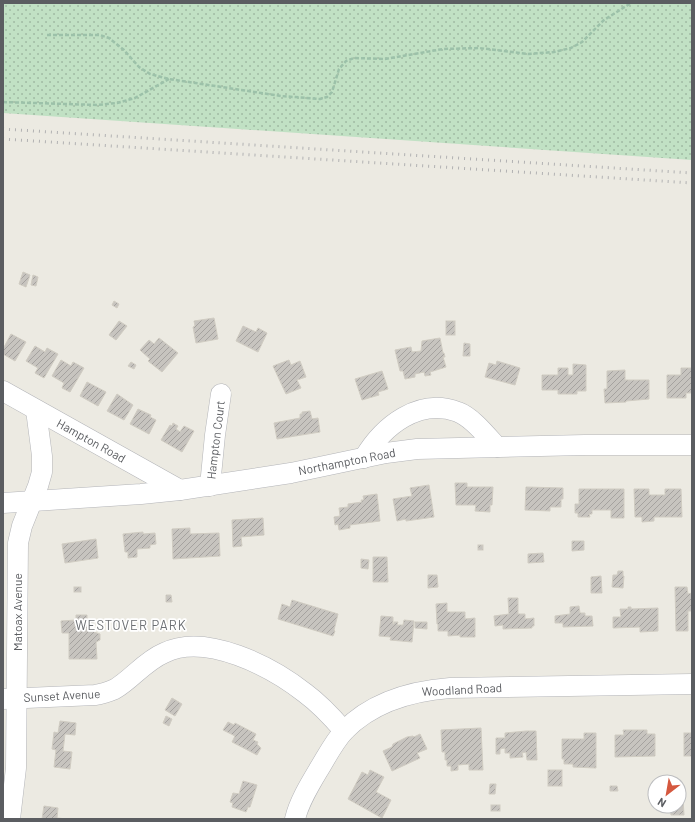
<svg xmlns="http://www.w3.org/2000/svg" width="695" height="822" font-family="Barlow,sans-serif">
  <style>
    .grass { fill: url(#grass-dots) }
    .building { fill: url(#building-hatch); stroke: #d0ccc2 }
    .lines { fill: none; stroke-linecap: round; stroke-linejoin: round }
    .minor-casing { stroke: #b3b4b8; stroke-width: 21 }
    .path { stroke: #9cc1a9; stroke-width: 2.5; stroke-dasharray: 4 2; stroke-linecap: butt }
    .minor { stroke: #fff; stroke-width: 20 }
    .rail { stroke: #b1b1b2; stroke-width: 3; stroke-dasharray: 1 5; stroke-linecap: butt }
    .labels { text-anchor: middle; stroke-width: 3.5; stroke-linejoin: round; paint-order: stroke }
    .street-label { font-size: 12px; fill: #5b5d61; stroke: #fff }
    .neighbourhood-label { font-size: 13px; letter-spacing: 1px; fill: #6c6f73; stroke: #fff }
  </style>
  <defs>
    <pattern id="grass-dots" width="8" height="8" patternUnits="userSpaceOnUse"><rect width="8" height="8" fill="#c1e1c4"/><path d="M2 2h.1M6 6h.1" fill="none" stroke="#a0baa3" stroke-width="1.8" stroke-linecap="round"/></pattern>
    <pattern id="building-hatch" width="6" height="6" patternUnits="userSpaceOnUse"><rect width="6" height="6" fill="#c7c4bf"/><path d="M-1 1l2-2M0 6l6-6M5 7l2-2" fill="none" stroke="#a5a29f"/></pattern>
  </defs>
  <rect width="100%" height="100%" fill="#eceae2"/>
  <polygon class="grass" points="3,3 692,3 692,160 3,113"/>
  <g class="building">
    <polygon points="23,272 30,275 26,287 19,284"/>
    <polygon points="33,275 38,277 36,286 31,285"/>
    <polygon points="114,301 119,304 117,308 112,305"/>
    <polygon points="214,318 218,339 196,343 193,327 195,326 194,321"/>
    <polygon points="119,321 127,326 116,340 109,335"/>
    <rect x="446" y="321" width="9" height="14"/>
    <polygon points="243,326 256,332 258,328 267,333 258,352 236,341"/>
    <polygon points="11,334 26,342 15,361 3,354 3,349"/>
    <polygon points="159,338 178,353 162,372 148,361 150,359 140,350 149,340 154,344"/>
    <polygon points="440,338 443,353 444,353 445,357 443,357 446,367 430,372 431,375 425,376 424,372 415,374 415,377 405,379 403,371 400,371 395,350 411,347 412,352 421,351 422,341"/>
    <polygon points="464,343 470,344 470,356 463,356"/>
    <polygon points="35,346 45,352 47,348 58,354 44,378 35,373 38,368 26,361"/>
    <polygon points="61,360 71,366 73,362 84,368 70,392 62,388 64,383 52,376"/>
    <polygon points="289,360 291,365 300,361 306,377 297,380 301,388 286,394 273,366"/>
    <polygon points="497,361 520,368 515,385 485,377 489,363 496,365"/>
    <polygon points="131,362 136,365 134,369 128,366"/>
    <polygon points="573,364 586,365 586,391 577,391 577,394 558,394 558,390 542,390 542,375 558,375 558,368 568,368 568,375 573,375"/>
    <polygon points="681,368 692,368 692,393 686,393 686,398 667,398 667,375 681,375"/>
    <polygon points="625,370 625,380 649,380 649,399 626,401 626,402 605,403 604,389 607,389 607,371"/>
    <polygon points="382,371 388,389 378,392 379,395 362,400 355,379"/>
    <polygon points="87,382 106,392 98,406 80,396"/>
    <polygon points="117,394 133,405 124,420 107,411"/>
    <polygon points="138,409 151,415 150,417 156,420 149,434 130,424"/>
    <polygon points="310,411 312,419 318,418 320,432 277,439 274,423 300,418 300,414 302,414 302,412"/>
    <polygon points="173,423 178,426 176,429 180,432 184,426 194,431 182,452 161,440 170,425 172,426"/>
    <polygon points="455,483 467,483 467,487 493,487 492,505 490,505 490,512 475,511 476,505 456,505"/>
    <polygon points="429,485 434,517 406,521 406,519 397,521 393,499 412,496 410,488"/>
    <polygon points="526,487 563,488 563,499 561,499 561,507 550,507 550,511 525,510"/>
    <polygon points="579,489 624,489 624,518 611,518 611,510 592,510 592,514 589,514 590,517 578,517 578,513 575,513 575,504 579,504"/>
    <polygon points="634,489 649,489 649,495 665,495 665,489 681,489 682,517 654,517 654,521 642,522 642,517 635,517"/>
    <polygon points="377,494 380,521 350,525 350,528 339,530 338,524 335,525 334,517 340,516 339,508 348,507 348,504 362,502 361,500 364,500 363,496"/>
    <polygon points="263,518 264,535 241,537 242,546 233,547 232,520"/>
    <polygon points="190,528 190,534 219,533 220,556 173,559 172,529"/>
    <polygon points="143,532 143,534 155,533 156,544 150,545 150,548 137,549 137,557 128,558 128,552 125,552 123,534"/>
    <polygon points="96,539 98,558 65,563 62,544"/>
    <polygon points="572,541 584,541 584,550 572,551"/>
    <rect x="478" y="545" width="5" height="5"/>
    <polygon points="543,553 544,562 528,563 528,554"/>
    <polygon points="373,557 387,557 388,582 373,582"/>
    <polygon points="361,559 369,560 368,569 361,568"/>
    <polygon points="618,571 623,571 623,576 624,576 623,588 612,587 613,575 617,575"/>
    <polygon points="428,575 437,575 438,587 428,588"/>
    <polygon points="601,576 602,593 591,593 591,577"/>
    <rect x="74" y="587" width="7" height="5"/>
    <polygon points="675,587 687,587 688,594 692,593 692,611 688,611 688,631 676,631"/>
    <polygon points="166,595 171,595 172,602 166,602"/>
    <polygon points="508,598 518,598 518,614 525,614 525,619 534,618 534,626 532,626 532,628 503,629 503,625 495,626 494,616 509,614"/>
    <polygon points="292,600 338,614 334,630 335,631 333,636 278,619 282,604 290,607"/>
    <polygon points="447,603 447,612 465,612 465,619 475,618 475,637 460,637 460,635 448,636 448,631 438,631 438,624 437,624 436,604"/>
    <polygon points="579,606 580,613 585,613 585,616 592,616 593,626 563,627 563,623 555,623 555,616 570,614 570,607"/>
    <polygon points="628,607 631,607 631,609 658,608 658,631 640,632 640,627 613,628 613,617 621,617 620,609 628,609"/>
    <polygon points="76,615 87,615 87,620 93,620 94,632 100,634 100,640 96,642 97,659 69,659 69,633 62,633 61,621 76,620"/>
    <polygon points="381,616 393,617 393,624 394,624 394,622 398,622 397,625 403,625 404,620 414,621 412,642 390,640 391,637 379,636"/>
    <polygon points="415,622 427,622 427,629 415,628"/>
    <polygon points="172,698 182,704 175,716 165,710"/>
    <polygon points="166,716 172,719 169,726 163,723"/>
    <polygon points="60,721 76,723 75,735 65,734 63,751 72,752 70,769 54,767 56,750 52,749 54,732 58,733"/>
    <polygon points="228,722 234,725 235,723 256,734 253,740 258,742 257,744 261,748 257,755 232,742 235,736 223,730"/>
    <polygon points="481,728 483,770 469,770 469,764 458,765 458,770 451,771 451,766 447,766 447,760 445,760 445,752 442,752 441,730"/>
    <polygon points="623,730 647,730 647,734 655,734 655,756 615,757 615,735 624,735"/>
    <polygon points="526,731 536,731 537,760 527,760 526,752 522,753 523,757 510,758 510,753 505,753 505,748 500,749 500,754 496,754 496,738 505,738 505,733"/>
    <polygon points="584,733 596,733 596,768 573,767 573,764 564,764 564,759 562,759 562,739 584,739"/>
    <rect x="684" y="733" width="8" height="23"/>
    <polygon points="420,734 427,749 417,753 420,758 392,771 383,751 392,747 393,744 407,737 413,736 414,737"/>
    <polygon points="370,770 384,777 376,792 391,800 382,818 348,799 362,772 368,775"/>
    <rect x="548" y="770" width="14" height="16"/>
    <polygon points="243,781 257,785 250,807 248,807 246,812 232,807 233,803 230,802 233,793 239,794"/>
    <polygon points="490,784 496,784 495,794 489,794"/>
    <polygon points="610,786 617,786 618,791 610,791"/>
    <polygon points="683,799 684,815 671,815 670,806 679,806 679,800"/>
    <rect x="491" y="805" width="9" height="6"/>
    <polygon points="44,806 58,808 57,818 67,819 42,819"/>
  </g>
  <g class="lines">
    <defs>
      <g id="minor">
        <polyline points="3,391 180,490"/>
        <path d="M364,458C383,426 419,397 458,412C472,417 487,436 497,447"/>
        <polyline points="210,486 215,435 221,394"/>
        <polyline points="3,503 141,494 180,490 291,473 386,453 417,449 585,445 692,445"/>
        <path d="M3,699L95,695C102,694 108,692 115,689C132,679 145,661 164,653C206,632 272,667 305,693C320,704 332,717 344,731"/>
        <polyline points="10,819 16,768 18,543 22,526 38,486 42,472 42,456 36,410"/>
        <path d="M295,819C299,802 310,784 319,769C327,756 334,742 344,731C372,702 411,691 450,688L692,684"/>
      </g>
    </defs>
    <use href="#minor" class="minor-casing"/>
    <g class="path">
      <polyline points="47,35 100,35 109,38 124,50 139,67 150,74 169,79 281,96 320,99 327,97 332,92 339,69 346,61 354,58 385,59 443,49 479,48 528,54 554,52 571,48 582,42 604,20 631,3"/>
      <polyline points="3,102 97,105 117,103 135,98 169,79"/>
    </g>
    <use href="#minor" class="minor"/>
    <g class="rail">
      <polyline points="3,129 692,173"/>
      <polyline points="3,139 692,183"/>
    </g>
  </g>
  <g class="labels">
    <g class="street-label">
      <text transform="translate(216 440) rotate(-83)" y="4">Hampton Court</text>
      <text transform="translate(91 441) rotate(29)" y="4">Hampton Road</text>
      <text transform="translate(347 462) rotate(-11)" y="4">Northampton Road</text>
      <text transform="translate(18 612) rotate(-90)" y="4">Matoax Avenue</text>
      <text transform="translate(462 690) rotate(-3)" y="4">Woodland Road</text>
      <text transform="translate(62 696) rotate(-3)" y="4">Sunset Avenue</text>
    </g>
    <g class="neighbourhood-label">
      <text x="131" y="630">WESTOVER PARK</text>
    </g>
  </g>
  <rect width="695" height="822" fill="none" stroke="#5b5d61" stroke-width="8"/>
  <g transform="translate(667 794) rotate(211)"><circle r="19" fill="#ffffff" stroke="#bdbec0"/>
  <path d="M0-3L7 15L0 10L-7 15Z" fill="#d5583f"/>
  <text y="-6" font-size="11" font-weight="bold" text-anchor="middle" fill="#5b5d61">N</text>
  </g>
</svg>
